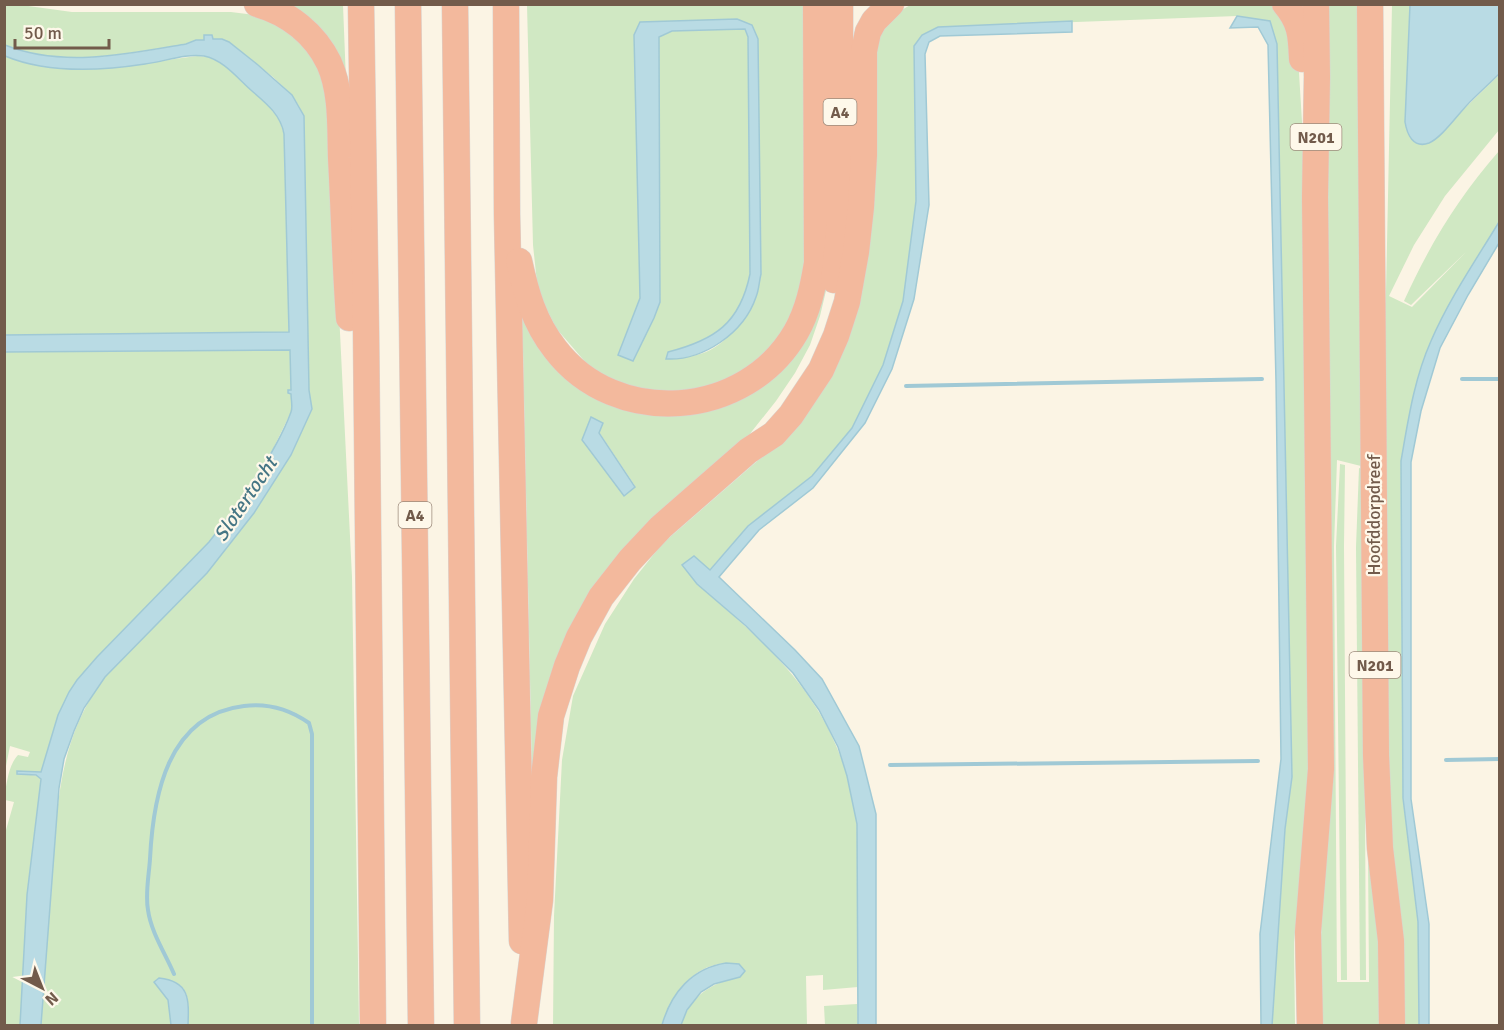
<svg xmlns="http://www.w3.org/2000/svg" width="1504" height="1030" font-family="Signika,sans-serif">
  <style>
    .green { fill: #d0e8c3; fill-rule: evenodd }
    .water { fill: #b9dbe4; stroke: #a0c9d5; stroke-width: 1.5 }
    .lines { fill: none; stroke-linecap: round; stroke-linejoin: round }
    .stream { stroke: #a0c9d5; stroke-width: 4 }
    .highway-casing { stroke: #dad4d0; stroke-width: 27 }
    .highway { stroke: #f3b99d; stroke-width: 26 }
    .labels { text-anchor: middle; stroke-width: 4.5; stroke-linejoin: round; paint-order: stroke }
    .shield { fill: #fef8ea; stroke: #9c8a7b; stroke-width: 1.5 }
    .shield-label { font-size: 16px; font-weight: bold; fill: #725b4b }
    .street-label { font-size: 18px; fill: #725b4b; stroke: #fef8ea }
    .water-label { font-size: 20px; font-style: italic; fill: #467685; stroke: #fef8ea }
  </style>
  <rect width="100%" height="100%" fill="#fbf4e4"/>
  <g class="green">
    <path d="M912,4L1274,5L1297,40L1305,171L1312,771L1294,942L1295,1025H1272L1285,829L1292,777L1277,44L1269,22L1237,16L938,27L922,35L914,46L916,201L903,301L883,365L852,428L812,476L748,526L697,584C780,655 841,709 857,823C860,840 857,860 857,878C858,914 858,951 858,987L823,990V975L806,976L807,1025H681C691,996 710,983 740,977L742,967L739,964C700,957 671,991 662,1025L553,1026L554,916L562,760L573,696L605,624L634,579L662,544L763,456L834,359L875,43L888,18Z"/>
    <path d="M1364,4L1385,1025L1319,1026C1317,938 1329,852 1332,764L1324,5ZM1337,460L1365,467L1369,982H1337L1334,546Z"/>
    <path d="M5,5H21L72,12H231L255,15L296,35L322,72L330,129L352,577L359,1025H188C188,1012 192,991 177,983C172,981 163,980 157,979L154,982L168,1000L171,1025H41C44,973 47,921 52,869C58,799 60,736 105,677L207,573L254,513L291,455L312,409L309,390L304,119L299,106L292,95L273,77L229,42L222,39H212V35H204V40H196L186,44C127,53 62,69 5,45Z"/>
    <polygon points="280,5 343,5 346,81"/>
    <path d="M527,5H805L804,267L802,289L778,341L757,361L738,375L682,395L647,392L613,382L587,364L556,328L538,292L533,245ZM737,19L758,39L756,298C743,320 724,350 696,355C688,356 677,353 668,352C715,340 740,323 750,274L748,38L745,29L672,31L659,37L660,302L618,355L640,298L634,35Z"/>
    <path d="M1392,5H1410L1405,122L1414,142L1421,144L1429,143L1500,74L1499,130L1445,196L1414,245L1389,296L1412,307L1466,252L1411,305L1404,301C1430,244 1458,198 1499,151V222L1459,288L1401,461L1403,798L1418,922L1419,1026L1398,1025L1385,840L1380,386L1386,292Z"/>
    <polygon points="4,56 19,61 106,68 197,56 208,57 223,64 266,103 279,119 284,134 289,332 5,335"/>
    <path d="M829,278L820,316L810,345L795,373L776,401L749,435L649,525L621,555L538,773H532L522,304L610,397L739,392ZM599,432L635,486L624,496Z"/>
    <path d="M290,350L291,390L288,393L291,394L292,410L273,449L231,513L209,542L97,657L77,680L58,715L41,772L17,771V773L38,776L41,779L27,895L20,1025H5L4,837L14,802L5,800L4,798C7,783 8,766 18,755L28,757L30,752L10,746L5,771V352Z"/>
    <polygon points="1340,464 1345,465 1344,546 1347,980 1341,980 1336,546"/>
    <polygon points="1359,468 1363,469 1366,980 1360,980 1356,547"/>
    <polygon points="857,1004 858,1025 825,1025 824,1006"/>
  </g>
  <g class="water">
    <path d="M1410,5H1499V74C1490,83 1481,91 1472,100C1460,111 1443,137 1429,143C1413,149 1407,134 1405,122Z"/>
    <polygon points="1237,16 1270,21 1277,44 1292,777 1285,829 1272,1026 1261,1025 1260,934 1281,759 1276,381 1268,45 1258,27 1230,28"/>
    <path d="M737,19L752,25L758,39L761,274C759,282 759,290 756,297C744,333 703,361 666,359L668,352C715,340 740,323 750,274L748,37L745,29L672,31L659,37L660,302L654,318L633,361L618,355L640,298L634,35L640,22Z"/>
    <polygon points="1072,21 1072,32 940,36 929,42 925,54 929,205 914,299 892,369 865,423 813,488 759,530 719,577 795,650 822,679 859,746 876,814 876,1025 858,1025 857,824 847,776 838,747 819,710 793,673 746,626 697,584 682,565 694,556 710,570 748,526 812,476 852,428 883,365 903,301 916,201 914,46 922,35 938,27"/>
    <path d="M204,35H212L213,39H222L229,42L258,65L292,95L304,116L309,390L312,409L291,455L254,513L207,573L105,677L84,708L74,731L64,759L59,788L41,1025H20L27,895L41,779L36,775L17,774V771L41,772L58,715L69,692L77,680L97,657L209,542C236,508 276,453 291,412C293,407 291,400 291,394L288,393V390H291L290,350L5,352V335L289,332L284,134C281,115 266,103 252,91C238,79 224,60 204,56C186,53 163,62 145,64C100,71 48,74 5,56V45C62,68 128,54 186,44L196,40H204Z"/>
    <path d="M1499,222V243L1468,295L1440,348L1421,411L1411,462V799L1429,924V1025H1419L1418,922L1403,798L1401,461C1408,421 1414,379 1431,341C1449,299 1476,260 1499,222Z"/>
    <polygon points="591,417 603,423 599,433 635,487 624,496 582,440"/>
    <path d="M726,963L739,964L745,971L740,977L714,984L701,992L687,1010L681,1025H662C671,993 692,968 726,963Z"/>
    <path d="M159,978C190,981 189,1000 188,1025H171L168,1000L154,982Z"/>
  </g>
  <g class="lines">
    <g class="stream">
      <polyline points="1462,379 1500,379"/>
      <polyline points="906,386 1262,379"/>
      <polyline points="1446,760 1500,759"/>
      <polyline points="890,765 1258,761"/>
      <path d="M174,974C165,953 151,932 148,910C145,894 149,875 150,859C153,797 167,715 244,706C267,703 289,709 309,723L312,734V1026"/>
    </g>
    <defs>
      <g id="highway">
        <path d="M257,4C289,13 315,34 329,63C342,92 340,127 341,158C344,211 345,265 349,318"/>
        <polyline points="361,4 366,329 373,1026"/>
        <polyline points="408,4 421,1026"/>
        <polyline points="455,4 467,1026"/>
        <polyline points="506,4 507,214 522,941"/>
        <path d="M1285,4C1301,23 1301,36 1302,59"/>
        <polyline points="1370,4 1376,755 1380,848 1391,941 1392,1026"/>
        <path d="M519,261C526,293 534,322 555,349C616,429 746,419 796,332C808,311 813,287 817,263L816,4"/>
        <polyline points="834,280 840,220 840,4"/>
        <polyline points="524,1023 540,900 544,777 551,716 567,666 579,637 601,597 630,560 661,527 748,451 774,434 791,415 821,370 836,336 847,302 856,252 861,207 864,155 864,51 868,32 874,21 891,4"/>
        <polyline points="1310,1026 1308,932 1321,769 1315,197 1317,77 1316,4"/>
      </g>
    </defs>
    <use href="#highway" class="highway-casing"/>
    <use href="#highway" class="highway"/>
  </g>
  <g class="labels">
    <g class="shield">
      <rect x="823.5" y="99" width="33" height="26" rx="4.5"/>
      <rect x="1290.5" y="124" width="51" height="26" rx="4.5"/>
      <rect x="398.5" y="502" width="33" height="26" rx="4.5"/>
      <rect x="1349.5" y="652" width="51" height="26" rx="4.5"/>
    </g>
    <g class="shield-label">
      <text x="840" y="118">A4</text>
      <text x="1316" y="143">N201</text>
      <text x="415" y="521">A4</text>
      <text x="1375" y="671">N201</text>
    </g>
    <g class="street-label">
      <text transform="translate(1374 515) rotate(-90)" y="6">Hoofddorpdreef</text>
    </g>
    <g class="water-label">
      <text transform="translate(245 499) rotate(-56)" y="7">Slotertocht</text>
    </g>
  </g>
  <rect width="1504" height="1030" fill="none" stroke="#725b4b" stroke-width="12"/>
  <g transform="translate(42 988) rotate(138)" stroke="#fef8ea" stroke-width="4.5" paint-order="stroke">
  <path d="M0-4.5L10 22L0 15L-10 22Z" fill="#725b4b"/>
  <text y="-9" font-size="16" font-weight="bold" text-anchor="middle" fill="#725b4b">N</text>
  </g>
  <path d="M15 39v9h94v-9" fill="none" stroke="#725b4b" stroke-width="3"/>
  <text x="24" y="39" font-size="18" fill="#725b4b" stroke="#fef8ea" stroke-width="4.5" paint-order="stroke">50 m</text>
</svg>
